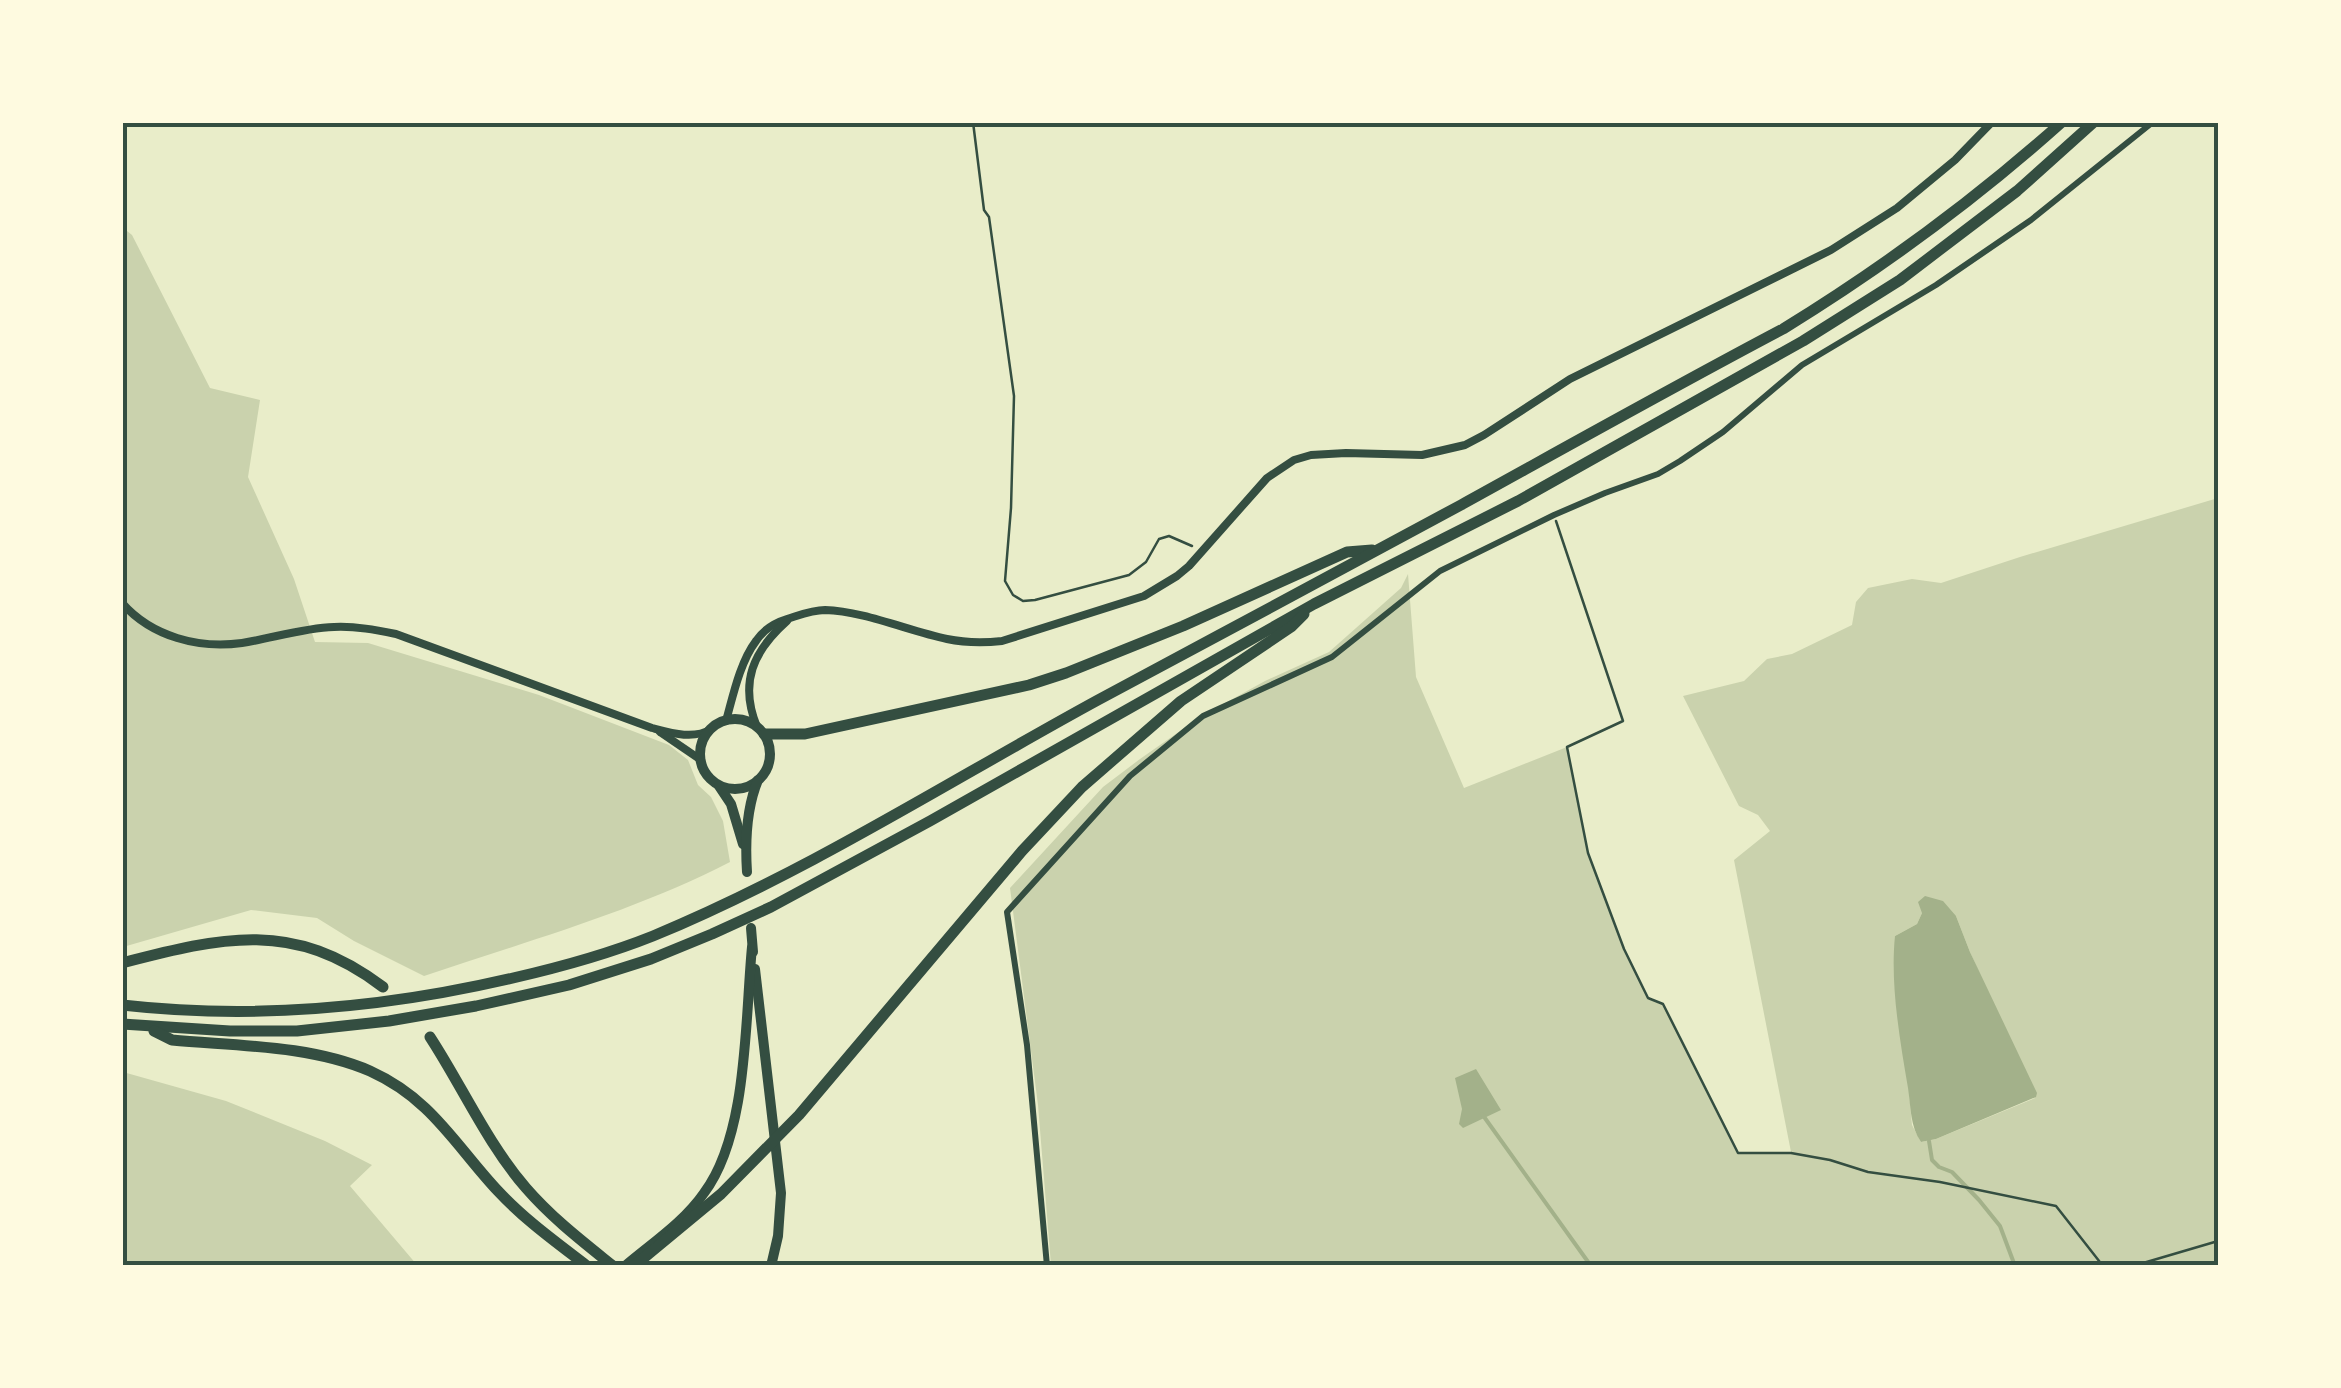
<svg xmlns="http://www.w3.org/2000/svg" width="2341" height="1388" font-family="'PT Sans Narrow',sans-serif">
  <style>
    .green { fill: #cad2ad; fill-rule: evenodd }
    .water { fill: #a3b18a }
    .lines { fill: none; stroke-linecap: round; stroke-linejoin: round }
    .stream { stroke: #a3b18a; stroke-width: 4 }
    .path { stroke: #344e41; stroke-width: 2.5 }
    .minor { stroke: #344e41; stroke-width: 6 }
    .tertiary { stroke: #344e41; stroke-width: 8 }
    .primary { stroke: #344e41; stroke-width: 10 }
    .motorway { stroke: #344e41; stroke-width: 11 }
    .neatline { fill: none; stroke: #344e41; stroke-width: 4 }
  </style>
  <rect width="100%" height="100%" fill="#e9edc9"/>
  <g class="green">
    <path d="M122,227L132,235L210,388L260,400L248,477L294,579L315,642L368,643L539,695L669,745L688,760L698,785L711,797L723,821L730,862C633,912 527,941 424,976L354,941L317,918L251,910L123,947Z"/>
    <path d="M2218,498V1265H1051L1038,1105L1010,888L1103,787L1140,759L1200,717L1265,681L1329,652L1401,588L1408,574L1416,677L1464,788L1567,747L1588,853L1624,949L1648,998L1663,1004L1738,1152H1791L1734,860L1770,831L1758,815L1739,806L1683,696L1744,681L1767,659L1792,654L1852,625L1856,602L1868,588L1912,579L1941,583L2020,557ZM1922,913L1956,916L1970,952L2035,1098L1936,1139L1921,1142L1912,1125L1895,936L1917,924Z"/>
    <polygon points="123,1072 226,1101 325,1141 372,1165 350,1186 417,1265 123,1265"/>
  </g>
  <g class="water">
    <path d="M1925,896L1943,901L1956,916L1970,952L2037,1093L2036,1097L1936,1139L1921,1142C1910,1126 1911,1108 1908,1088C1900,1041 1890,984 1895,936L1917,924L1922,913L1918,902Z"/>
    <polygon points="1476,1069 1501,1110 1463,1128 1459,1124 1462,1109 1455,1078"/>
  </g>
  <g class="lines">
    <g class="stream">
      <polyline points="1482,1114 1591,1266"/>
      <polyline points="1929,1141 1932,1160 1939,1167 1952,1172 1979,1200 2000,1226 2015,1266"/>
    </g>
    <g class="path">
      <polyline points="973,122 984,210 989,217 1014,396 1011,508 1005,581 1013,595 1023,601 1035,600 1129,575 1146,562 1159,539 1169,536 1192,546"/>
      <polyline points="1556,521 1623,721 1567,747 1588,853 1624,949 1648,998 1663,1004 1738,1153 1791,1153 1830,1160 1868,1172 1940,1182 2056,1206 2103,1266"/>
      <polyline points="2133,1266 2218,1241"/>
    </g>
    <polyline class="minor" points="1047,1266 1027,1045 1007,912 1130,776 1203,716 1332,657 1440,571 1554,515 1605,493 1658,474 1680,461 1723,432 1802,365 1936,285 2031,220 2153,122"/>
    <g class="tertiary">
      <path d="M122,603C152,637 199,649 242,643C273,638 303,628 334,627C356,626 376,630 396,634L652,728C671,733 694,740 711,729"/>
      <path d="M726,721C733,696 740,662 756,641C764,629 774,623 787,619C800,615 812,610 825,610C863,611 909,631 947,639C966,643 983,643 1002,641L1144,596L1177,576L1189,566L1267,478L1294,460L1311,455L1346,453L1422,455L1465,445L1484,435L1570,379L1831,250L1897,208L1955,160L1992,122"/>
      <path d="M757,727C739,683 753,651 787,621"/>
      <polyline points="660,732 701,760"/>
    </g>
    <g class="primary">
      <circle cx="735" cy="754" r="35"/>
      <polyline points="719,786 731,804 743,844"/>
      <path d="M747,872C745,841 746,809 758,780"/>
      <polyline points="751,928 753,952"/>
      <polyline points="755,969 781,1193 778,1236 771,1266"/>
      <path d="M625,1266C652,1243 684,1222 704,1193C748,1135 745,1019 752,947"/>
    </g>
    <g class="motorway">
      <polyline points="764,734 805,734 1029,685 1066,673 1183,626 1347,552 1372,550"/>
      <path d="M122,963C223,937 293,919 383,987"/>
      <path d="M122,1005C254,1020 385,1008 513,978C561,967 608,954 653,936C808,872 951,780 1098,700C1219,635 1340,571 1461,505C1568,446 1675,386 1783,329C1882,268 1975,200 2062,122"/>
      <polyline points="122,1024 230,1031 297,1031 389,1021 476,1006 569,985 651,959 712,934 771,907 930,821 1314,604 1518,501 1803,341 1900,280 2017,191 2094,122"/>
      <path d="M154,1031L172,1040C237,1046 310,1045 370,1071C432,1099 455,1145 498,1191C525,1220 556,1242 587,1266"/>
      <path d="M430,1037C462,1086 487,1143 526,1188C552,1218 582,1241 613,1266"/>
      <polyline points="634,1266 721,1194 799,1115 1022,851 1082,787 1181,701 1291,627 1304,614"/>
    </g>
  </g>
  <rect width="2341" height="1388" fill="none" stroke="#fefae0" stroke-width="250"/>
  <rect x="125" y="125" width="2091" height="1138" class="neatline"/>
</svg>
